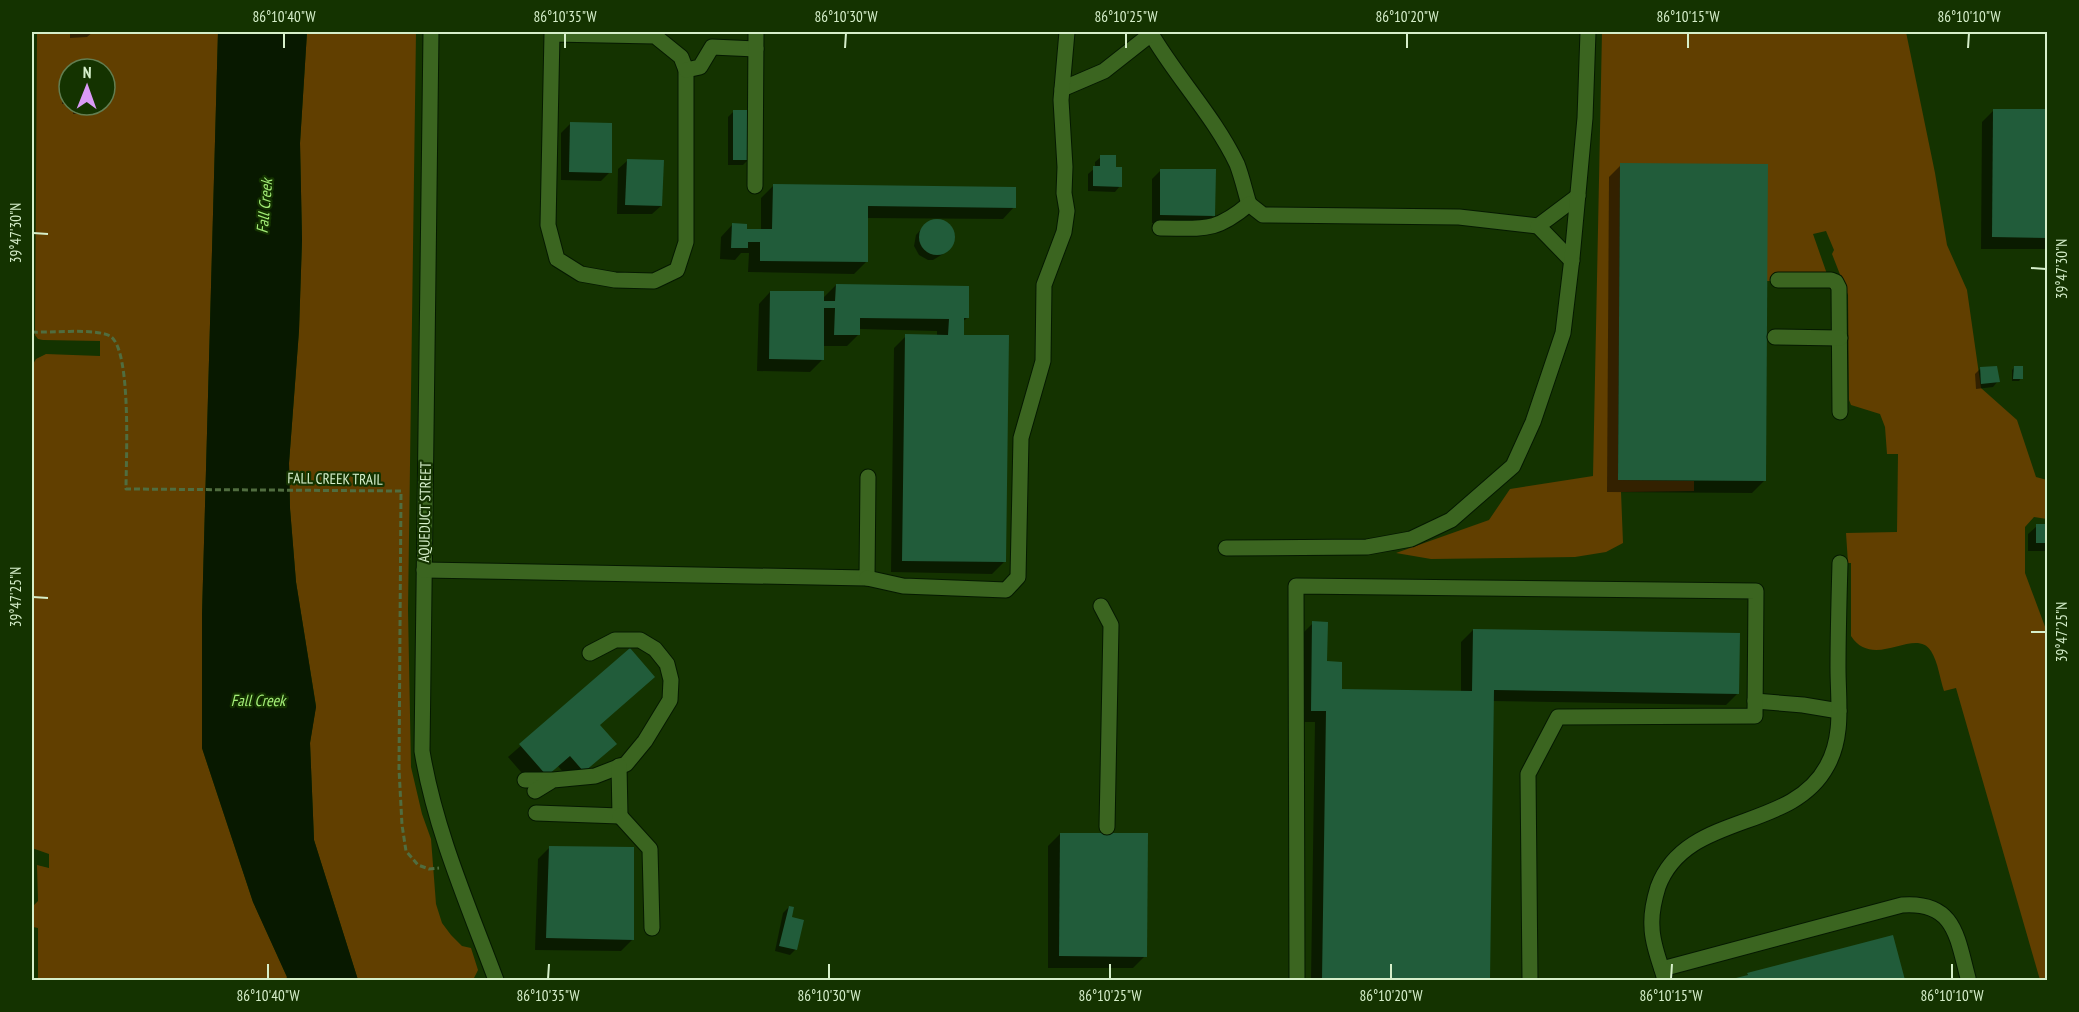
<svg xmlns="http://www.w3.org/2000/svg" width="2079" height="1012" font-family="'PT Sans Narrow',sans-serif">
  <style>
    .green { fill: #613f00; fill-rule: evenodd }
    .water { fill: #081900 }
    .shadow { fill: #0007 }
    .building { fill: #215c3a }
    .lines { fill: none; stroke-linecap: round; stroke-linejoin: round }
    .minor-casing { stroke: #051900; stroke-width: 17 }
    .path { stroke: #506d3f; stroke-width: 3; stroke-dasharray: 6 3; stroke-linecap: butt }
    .minor { stroke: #3b6520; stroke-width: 15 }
    .ticks { fill: none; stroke: #d6efca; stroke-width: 2 }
    .labels { text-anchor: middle; stroke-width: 4.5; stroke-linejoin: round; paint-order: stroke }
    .street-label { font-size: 15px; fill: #d6efca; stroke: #143300 }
    .water-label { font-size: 16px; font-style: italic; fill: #a3ed77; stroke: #143300 }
    .neatline { fill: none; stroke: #d6efca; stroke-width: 2 }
    .ticks-label { font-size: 15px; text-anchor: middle; fill: #d6efca }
  </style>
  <rect width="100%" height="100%" fill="#143300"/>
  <g class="green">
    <path d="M39,32H218L202,616V748L253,902L287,977L286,980H38V928L33,927L32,978V907L38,901L37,865L49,868V854L32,848V366L36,359L46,354L100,356V341L43,340L38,339L35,335L37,34ZM69,69H105V105H69Z"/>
    <polygon points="307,32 416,32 408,610 411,767 422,814 431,839 436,904 442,923 451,935 462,946 471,948 478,970 473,980 358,980 314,840 310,743 316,706 296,582 290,508 289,463 299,331 302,240 300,143"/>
    <path d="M1602,32H1906L1935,173L1947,245L1967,290L1981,388L2017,420L2036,477L2047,480V519L2034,517L2025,527V573L2047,632V980H2040L1956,688L1944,691C1940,679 1938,662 1931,651C1915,626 1874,671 1851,636V563H1848L1846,533L1897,532L1898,454H1887L1885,427L1880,414L1851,405L1849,400L1848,295L1832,254L1834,250L1826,231L1813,234L1827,274L1814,282L1767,281L1620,163L1618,480L1694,481V491L1621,492L1623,543L1606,552L1575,557L1431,559L1396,553L1489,520L1510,489L1593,476Z"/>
  </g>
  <polygon class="water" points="218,32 307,32 300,143 302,240 299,330 289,463 290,509 296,582 316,707 310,743 314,840 358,980 286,980 287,977 253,902 202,748 202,616"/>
  <g class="shadow">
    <polygon points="70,32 93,32 87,37 70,38"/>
    <polygon points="68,81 69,104 62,104 62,87"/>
    <polygon points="73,105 101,105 101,109 95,114 73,114"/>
    <polygon points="1994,110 2048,110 2048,249 1981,249 1982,122"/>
    <polygon points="734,111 749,159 743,165 728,165 728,117"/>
    <polygon points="570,124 610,172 601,181 561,180 561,133"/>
    <polygon points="1101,157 1114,168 1120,186 1115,192 1088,191 1088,174 1095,168 1095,162"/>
    <polygon points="627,161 661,206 652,214 617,214 618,169"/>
    <polygon points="1621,165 1764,481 1752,493 1607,492 1609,177"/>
    <polygon points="1161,170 1214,215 1205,224 1152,223 1152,179"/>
    <polygon points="773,186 1014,207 1003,219 867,218 866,262 854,274 748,272 749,253 741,253 735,260 720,259 721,237 732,225 745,231 761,231 761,198"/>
    <polygon points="936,220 947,223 951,227 954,238 950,248 943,254 933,260 928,260 919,255 914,246 916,235 925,225"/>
    <polygon points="836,285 967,318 962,322 962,336 1004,562 992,574 891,572 894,348 906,336 937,336 937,331 859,329 858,335 847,346 822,346 822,360 810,372 757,371 759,304 770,292 822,299"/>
    <polygon points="2014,368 2021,378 2019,381 2012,381 2012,370"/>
    <polygon points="1980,369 1998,381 1993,387 1976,389 1975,374"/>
    <polygon points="2048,525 2048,551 2028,551 2028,534 2037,526"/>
    <polygon points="1313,623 1326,663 1341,690 1461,692 1461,642 1473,630 1738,693 1726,705 1492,701 1488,980 1311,980 1315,722 1300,722 1301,635"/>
    <polygon points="630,650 599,726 614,744 572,783 558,766 534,787 508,757"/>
    <polygon points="1060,834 1145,956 1133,968 1048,968 1048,846"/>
    <polygon points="550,847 633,939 621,951 535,950 538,859"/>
    <polygon points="789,907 796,949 790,955 775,951 783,913"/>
    <polygon points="1892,937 1904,980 1731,980 1745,977 1748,974"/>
  </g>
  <g class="building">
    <rect x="78" y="105" width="24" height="4"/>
    <polygon points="1993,109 2048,109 2048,238 1992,237"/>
    <rect x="733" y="110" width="17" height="50"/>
    <polygon points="570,122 612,123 612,173 569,172"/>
    <polygon points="1100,155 1116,155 1116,167 1122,167 1122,187 1093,186 1093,166 1100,166"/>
    <polygon points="627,159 664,160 662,206 625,205"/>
    <polygon points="1620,163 1768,164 1766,481 1618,480"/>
    <polygon points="1160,169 1216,169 1215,216 1160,215"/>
    <polygon points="773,184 1016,187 1016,208 868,206 868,262 760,261 760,242 748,242 748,248 731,248 732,223 747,224 747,229 772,229"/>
    <circle cx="937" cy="237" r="18"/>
    <polygon points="836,284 969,286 969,318 964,318 964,335 1009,335 1006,562 902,561 905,334 948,335 949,319 860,318 860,335 834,335 835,308 824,308 824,360 769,359 770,291 824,291 824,301 835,301"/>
    <polygon points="1997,366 2000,382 1981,384 1980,367"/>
    <polygon points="2014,366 2023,366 2023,379 2013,379"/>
    <rect x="2036" y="524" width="12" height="19"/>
    <polygon points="1312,621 1328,622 1327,661 1342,662 1342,689 1472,691 1473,629 1740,633 1739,694 1494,690 1490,980 1322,980 1326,711 1311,711"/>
    <polygon points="630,648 655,677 600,725 617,744 584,772 570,756 547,776 519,744"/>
    <polygon points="1060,833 1148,833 1147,957 1059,956"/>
    <polygon points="549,846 634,847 634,940 546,938"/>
    <polygon points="789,906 794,907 792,917 804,920 797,950 779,946"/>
    <polygon points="1893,935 1905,980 1728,980 1748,975 1747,973"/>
  </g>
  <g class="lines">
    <defs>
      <g id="minor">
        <path d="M431,32L422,751C435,830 468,905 496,980"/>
        <path d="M1150,32C1176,77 1214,116 1237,164C1242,177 1245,191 1249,204"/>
        <polygon points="552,34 655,36 681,57 686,70 686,242 677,270 654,281 615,280 581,274 557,259 548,225"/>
        <polyline points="686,70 700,67 712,47 756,49"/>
        <polyline points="1062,89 1104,71 1151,34 1151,32"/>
        <polyline points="755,186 756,32"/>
        <path d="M1160,228C1203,228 1215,233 1249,204L1263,215L1459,217L1538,226"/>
        <polyline points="1572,261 1538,226 1578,196"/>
        <polyline points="1778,280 1831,280 1836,282 1839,288 1840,412"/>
        <polyline points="1775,337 1840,338"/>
        <polyline points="1226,548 1367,547 1411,539 1451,520 1513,466 1533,422 1563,333 1572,258 1585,118 1588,32"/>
        <polyline points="424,570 867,578 868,477"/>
        <polyline points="867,578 903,586 1006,590 1018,577 1021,438 1043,361 1044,285 1064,232 1067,211 1064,193 1065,167 1061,100 1067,32"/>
        <polyline points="1101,606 1111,625 1107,827"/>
        <polyline points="1755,701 1803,705 1839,711"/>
        <polyline points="525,780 550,780"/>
        <polyline points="535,791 553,780 595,776 626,764 645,741 670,700 671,680 667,664 655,649 640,640 615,640 590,653"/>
        <polyline points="536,813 620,816 619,766"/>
        <polyline points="620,816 650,849 652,928"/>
        <path d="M1662,969L1902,905C1955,901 1957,937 1968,978"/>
        <polyline points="1297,980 1296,586 1756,591 1755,716 1558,717 1528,774 1530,980"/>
        <path d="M1665,980C1661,964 1652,945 1652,927C1651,914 1654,900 1658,887C1686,811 1791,833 1827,766C1844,736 1838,701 1838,668C1838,633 1839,598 1840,563"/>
      </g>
    </defs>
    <use href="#minor" class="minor-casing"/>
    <path class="path" d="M32,332C50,333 95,328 110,336C132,349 126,462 126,489L401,491L399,769L402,825L406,851L418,865L429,869L439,868"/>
    <use href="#minor" class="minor"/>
  </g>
  <path class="ticks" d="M284,48V33M565,48V33M845,48L846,33M1126,48V33M1407,48V33M1688,48V33M1968,48L1969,33M33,233L48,234M2031,268L2046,269M33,597L48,598M2031,632H2046M268,979V964M548,979L549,964M829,979V964M1110,979V964M1391,979V964M1671,979L1672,964M1952,979V964"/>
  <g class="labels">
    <g class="street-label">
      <text transform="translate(335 479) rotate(1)" y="5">FALL CREEK TRAIL</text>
      <text transform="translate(425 512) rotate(-89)" y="5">AQUEDUCT STREET</text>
    </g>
    <g class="water-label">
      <text transform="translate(264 206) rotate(-85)" y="6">Fall Creek</text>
      <text x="258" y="706">Fall Creek</text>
    </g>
  </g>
  <rect width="2079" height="1012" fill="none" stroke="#143300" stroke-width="66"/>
  <g transform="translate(87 87) rotate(1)"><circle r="28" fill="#143300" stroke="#627e51" stroke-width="1.5"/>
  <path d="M0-4.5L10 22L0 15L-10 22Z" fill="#da9af6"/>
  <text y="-9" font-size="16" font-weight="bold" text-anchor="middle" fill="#d6efca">N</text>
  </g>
  <rect x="33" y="33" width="2013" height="946" class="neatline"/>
  <g class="ticks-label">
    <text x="284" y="22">86°10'40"W</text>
    <text x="565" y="22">86°10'35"W</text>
    <text x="846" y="22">86°10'30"W</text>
    <text x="1126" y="22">86°10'25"W</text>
    <text x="1407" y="22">86°10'20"W</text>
    <text x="1688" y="22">86°10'15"W</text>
    <text x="1969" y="22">86°10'10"W</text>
    <text transform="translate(16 233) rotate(-90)" y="5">39°47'30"N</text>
    <text transform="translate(2062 269) rotate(-90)" y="5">39°47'30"N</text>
    <text transform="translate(16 597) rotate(-90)" y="5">39°47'25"N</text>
    <text transform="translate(2062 632) rotate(-90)" y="5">39°47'25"N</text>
    <text x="268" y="1001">86°10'40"W</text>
    <text x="548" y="1001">86°10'35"W</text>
    <text x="829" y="1001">86°10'30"W</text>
    <text x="1110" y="1001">86°10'25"W</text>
    <text x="1391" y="1001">86°10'20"W</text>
    <text x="1671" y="1001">86°10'15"W</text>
    <text x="1952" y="1001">86°10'10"W</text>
  </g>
</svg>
